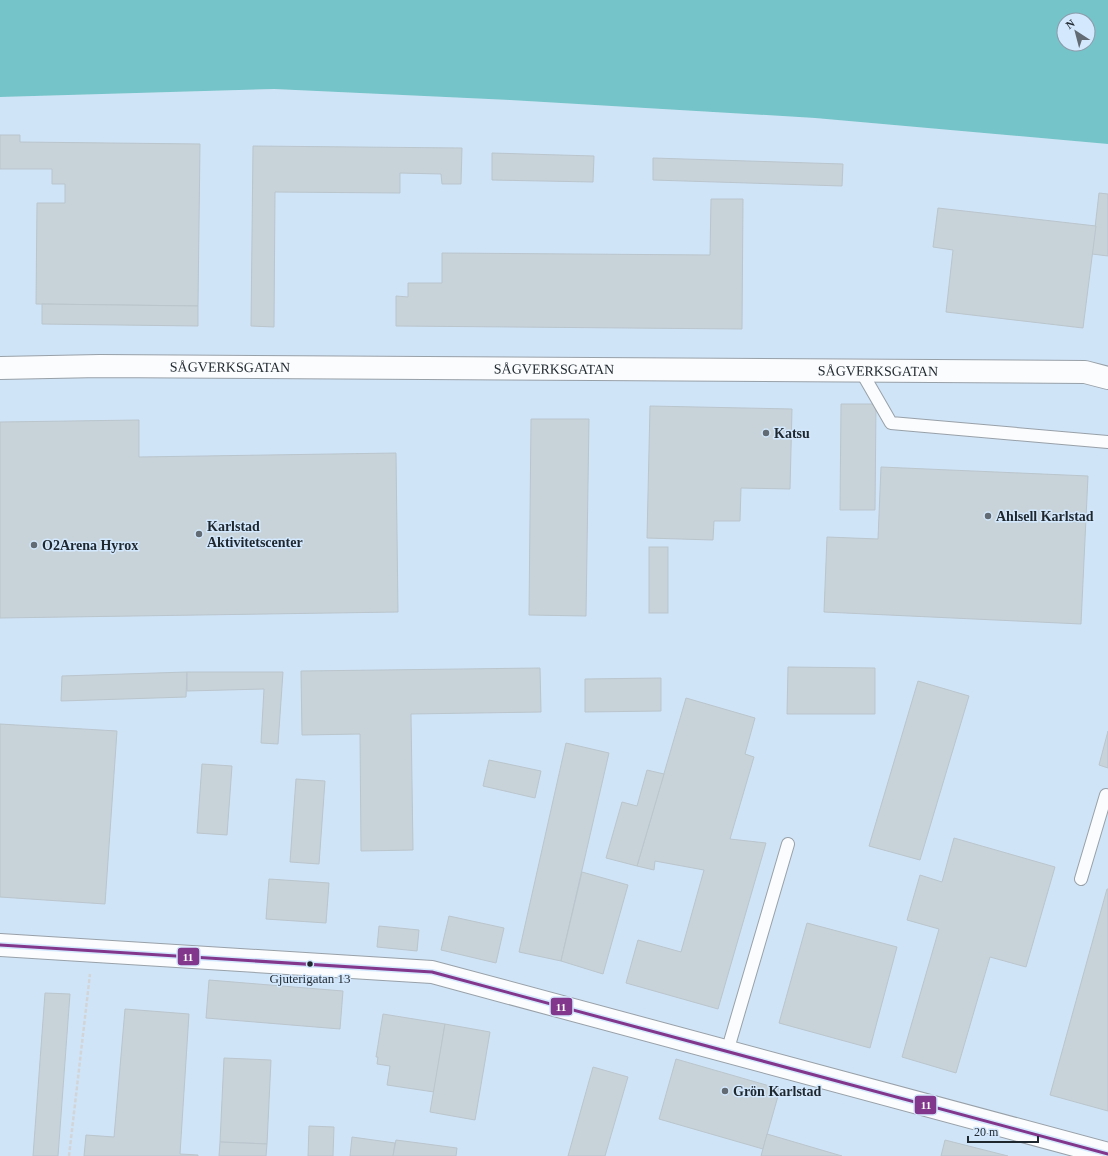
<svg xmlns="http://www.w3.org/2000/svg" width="1108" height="1156" font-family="'Times New Roman',serif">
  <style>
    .built { fill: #d0e4f7 }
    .water { fill: #75c4ca; fill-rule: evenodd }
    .building { fill: #c7d2d9; stroke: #bac5cc }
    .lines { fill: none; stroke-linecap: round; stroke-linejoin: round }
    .lane-casing { stroke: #98a0a8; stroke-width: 14 }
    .street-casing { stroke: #98a0a8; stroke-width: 24 }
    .secondary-casing { stroke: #98a0a8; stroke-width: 24 }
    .path { stroke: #d2d5d8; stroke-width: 2.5; stroke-dasharray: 4 2; stroke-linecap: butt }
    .lane { stroke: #fafcfd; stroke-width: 12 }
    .street { stroke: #fafcfd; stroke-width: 22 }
    .secondary { stroke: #fafcfd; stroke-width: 22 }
    .bus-1-casing { stroke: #d3e8fd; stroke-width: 6 }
    .bus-1 { stroke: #82378c; stroke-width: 3 }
    .poi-dot { fill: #626b73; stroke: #d3e8fd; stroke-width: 1.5 }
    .bus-dot { fill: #1f272e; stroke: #d3e8fd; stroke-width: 1.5 }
    .labels { text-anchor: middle; stroke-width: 3; stroke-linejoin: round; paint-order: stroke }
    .bus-label { font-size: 13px; fill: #1f272e; stroke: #d3e8fd }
    .street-label { font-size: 14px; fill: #1f272e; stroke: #d3e8fd }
    .poi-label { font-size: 14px; font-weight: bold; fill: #1f272e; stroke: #d3e8fd; text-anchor: start }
    .line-badge { stroke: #d3e8fd; stroke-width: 1.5 }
    .badge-label { font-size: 11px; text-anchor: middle; font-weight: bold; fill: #fff }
  </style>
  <rect width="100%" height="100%" fill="#dde8f3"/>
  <polygon class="built" points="274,89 510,100 815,118 1108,144 1108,1156 0,1156 0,97"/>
  <path class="water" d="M0,0H1108V144L815,118L510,100L274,89L0,97ZM1064,20H1088V44H1064Z"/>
  <g class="building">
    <polygon points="0,135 20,135 20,142 200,144 198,306 36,304 37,203 65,203 65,184 52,184 52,169 0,169"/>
    <polygon points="253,146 462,148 461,184 442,184 441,174 400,173 400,193 275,192 274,327 251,326"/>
    <polygon points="492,153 594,156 593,182 492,180"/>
    <polygon points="653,158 843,164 842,186 653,180"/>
    <polygon points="1099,193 1108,194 1108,256 1092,254"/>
    <polygon points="711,199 743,199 742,329 396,326 396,296 408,297 408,283 442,283 442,253 710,255"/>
    <polygon points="938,208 1096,226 1083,328 946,312 953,250 933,247"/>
    <polygon points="42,304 198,306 198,326 42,324"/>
    <polygon points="841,404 876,404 875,510 840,510"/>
    <polygon points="650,406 792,409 790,489 741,488 740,521 714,521 713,540 647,538"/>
    <polygon points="531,419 589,419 586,616 529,615"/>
    <polygon points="139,420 139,457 396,453 398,612 0,618 0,422"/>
    <polygon points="881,467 1088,476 1081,624 824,612 827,537 878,539"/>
    <rect x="649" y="547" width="19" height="66"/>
    <polygon points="788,667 875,668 875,714 787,714"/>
    <polygon points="540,668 541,712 411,714 413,850 361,851 360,734 302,735 301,671"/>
    <polygon points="187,672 186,697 61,701 62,676"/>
    <polygon points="187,672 283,672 278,744 261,743 264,689 187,691"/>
    <polygon points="661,678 661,711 585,712 585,679"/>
    <polygon points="918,681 969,696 920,860 869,846"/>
    <polygon points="686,698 755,718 745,754 754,757 730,839 766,843 718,1009 626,983 638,940 681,952 704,870 655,861 654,870 637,866"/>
    <polygon points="0,724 117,731 105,904 0,897"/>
    <polygon points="1108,731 1108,768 1099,765"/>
    <polygon points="566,743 609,753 561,961 519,952"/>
    <polygon points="489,760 541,771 535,798 483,786"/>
    <polygon points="202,764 232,766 227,835 197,833"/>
    <polygon points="647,770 664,774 637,866 606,858 622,802 637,806"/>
    <polygon points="296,779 325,781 319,864 290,862"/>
    <polygon points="954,838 1055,867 1026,967 990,957 956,1073 902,1057 939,929 907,920 920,875 942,882"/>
    <polygon points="582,872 628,885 603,974 561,961"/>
    <polygon points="269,879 329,883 326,923 266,919"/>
    <polygon points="1107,889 1108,889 1108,1111 1050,1095"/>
    <polygon points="449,916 504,928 496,963 441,950"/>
    <polygon points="807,923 897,947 870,1048 779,1023"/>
    <polygon points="379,926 419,930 417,951 377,947"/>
    <polygon points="209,980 343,991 340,1029 206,1018"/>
    <polygon points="45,993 70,994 58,1156 33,1156"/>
    <polygon points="125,1009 189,1014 180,1154 198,1155 198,1156 84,1156 86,1135 114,1137"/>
    <polygon points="383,1014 445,1024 434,1092 387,1085 390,1066 377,1064 378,1057 376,1057"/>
    <polygon points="445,1024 490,1032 475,1120 430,1112"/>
    <polygon points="224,1058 271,1060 267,1144 220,1142"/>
    <polygon points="676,1059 780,1089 763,1149 659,1119"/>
    <polygon points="593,1067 628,1077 605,1156 568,1156"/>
    <polygon points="309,1126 334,1127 333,1156 308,1156"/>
    <polygon points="767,1134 842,1156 761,1156"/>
    <polygon points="352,1137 395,1143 393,1156 350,1156"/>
    <polygon points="396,1140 457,1148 456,1156 393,1156"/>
    <polygon points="945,1140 1008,1156 941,1156"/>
    <polygon points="220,1142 267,1144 266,1156 219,1156"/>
  </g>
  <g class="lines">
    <defs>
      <g id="lane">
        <polyline points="861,371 891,423 1108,442"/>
        <polyline points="1081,879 1106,795"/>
        <polyline points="727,1052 788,844"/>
      </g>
      <polyline id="street" points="0,945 432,972 1108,1154"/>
      <g id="secondary">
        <path id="s1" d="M0,368L100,366L1085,372L1108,378"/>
      </g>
    </defs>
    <use href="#lane" class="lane-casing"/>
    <use href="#street" class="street-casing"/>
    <use href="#secondary" class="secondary-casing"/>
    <polyline class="path" points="69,1156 90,974"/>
    <use href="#lane" class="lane"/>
    <use href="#street" class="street"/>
    <use href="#secondary" class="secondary"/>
    <defs>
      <polyline id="bus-1" points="0,945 432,972 1108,1154"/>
    </defs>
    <use href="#bus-1" class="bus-1-casing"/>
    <use href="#bus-1" class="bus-1"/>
  </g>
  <g class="poi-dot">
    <circle cx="766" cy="433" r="4"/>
    <circle cx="988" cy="516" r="4"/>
    <circle cx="199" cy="534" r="4"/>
    <circle cx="34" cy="545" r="4"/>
    <circle cx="725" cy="1091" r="4"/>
  </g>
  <circle class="bus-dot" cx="310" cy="964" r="3.5"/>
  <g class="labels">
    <g class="bus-label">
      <text x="310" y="983">Gjuterigatan 13</text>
    </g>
    <g class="street-label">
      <text dy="5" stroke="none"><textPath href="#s1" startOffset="230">SÅGVERKSGATAN</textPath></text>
      <text dy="5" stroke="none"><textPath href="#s1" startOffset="554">SÅGVERKSGATAN</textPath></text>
      <text dy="5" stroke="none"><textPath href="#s1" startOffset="878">SÅGVERKSGATAN</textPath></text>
    </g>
    <g class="poi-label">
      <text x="774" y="438">Katsu</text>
      <text x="996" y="521">Ahlsell Karlstad</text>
      <text x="207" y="531">Karlstad<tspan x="207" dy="16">Aktivitetscenter</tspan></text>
      <text x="42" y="550">O2Arena Hyrox</text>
      <text x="733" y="1096">Grön Karlstad</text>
    </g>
  </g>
  <g class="line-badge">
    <rect x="177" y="947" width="23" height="19" rx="4" fill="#82378c"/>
    <rect x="550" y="997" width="23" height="19" rx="4" fill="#82378c"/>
    <rect x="914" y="1095" width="23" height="20" rx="4" fill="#82378c"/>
  </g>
  <g class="badge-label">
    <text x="188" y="961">11</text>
    <text x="561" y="1011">11</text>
    <text x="926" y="1109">11</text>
  </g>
  <g transform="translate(1076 32) rotate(324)"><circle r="19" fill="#d3e8fd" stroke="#8b9baa"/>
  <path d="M0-3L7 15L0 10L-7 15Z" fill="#626b73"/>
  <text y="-6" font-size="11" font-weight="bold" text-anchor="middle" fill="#1f272e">N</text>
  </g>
  <path d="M968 1136v6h70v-6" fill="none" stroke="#1f272e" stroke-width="2"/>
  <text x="974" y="1136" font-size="12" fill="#1f272e" stroke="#d3e8fd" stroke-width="3" paint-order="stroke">20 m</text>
</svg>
